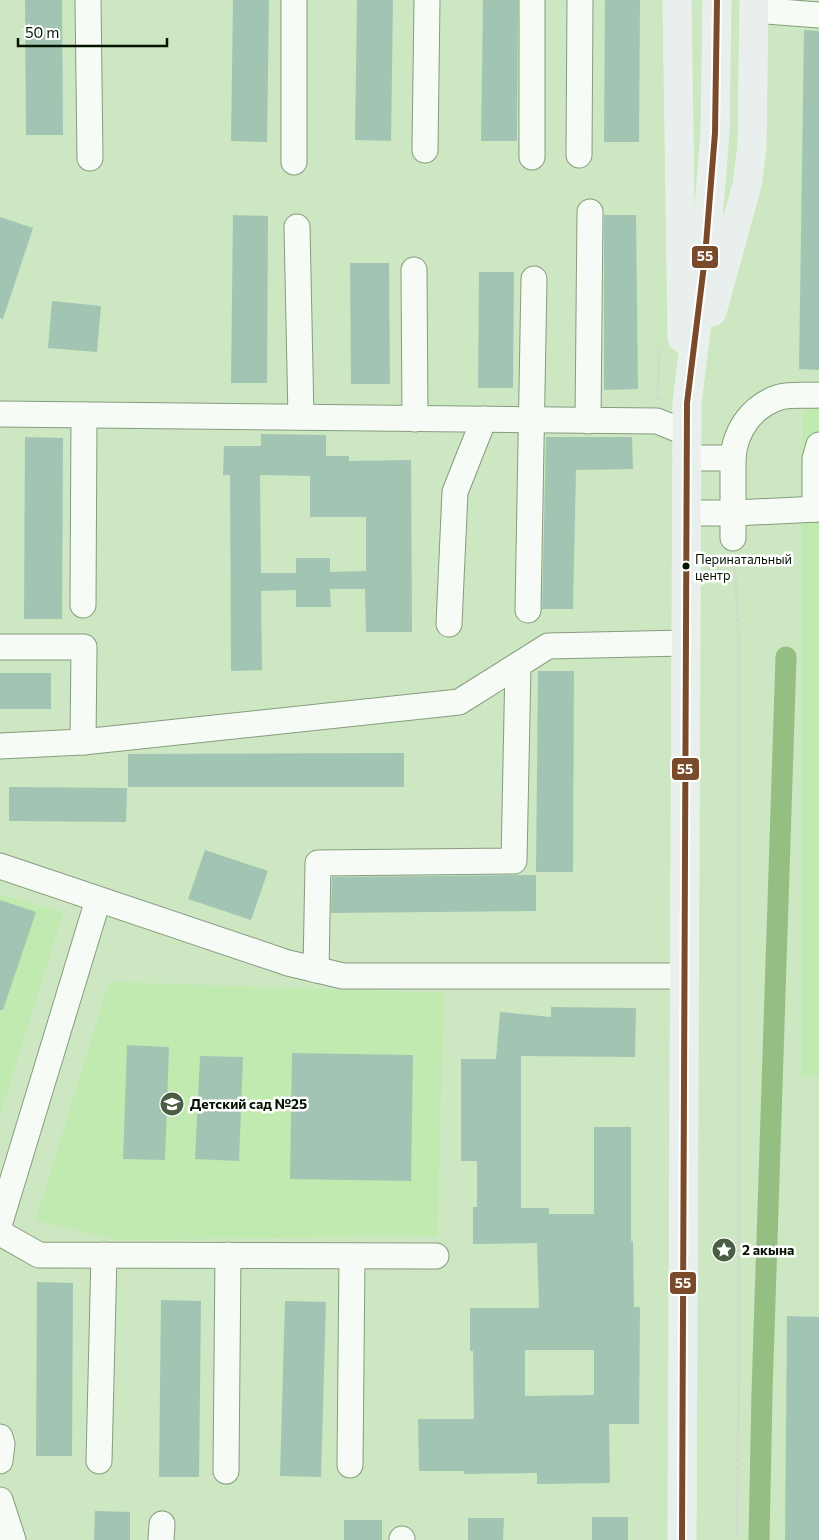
<svg xmlns="http://www.w3.org/2000/svg" width="819" height="1540" font-family="Commissioner,sans-serif">
  <style>
    .built { fill: #c0eab0 }
    .lines { fill: none; stroke-linecap: round; stroke-linejoin: round }
    .canal { stroke: #94be82; stroke-width: 21 }
    .building { fill: #a2c4b3; fill-rule: evenodd }
    .minor-casing { stroke: #879c7f; stroke-width: 27 }
    .major-casing { stroke: #e8f4e3; stroke-width: 29 }
    .path { stroke: #d0d9cd; stroke-width: 3; stroke-dasharray: 5 2.5; stroke-linecap: butt }
    .minor { stroke: #f7fbf6; stroke-width: 25 }
    .major { stroke: #e8efed; stroke-width: 28 }
    .bus-1-casing { stroke: #fff; stroke-width: 10 }
    .bus-1 { stroke: #7a4b2a; stroke-width: 6 }
    .bus-dot { fill: #041400; stroke: #fff; stroke-width: 2 }
    .labels { text-anchor: middle; stroke-width: 5; stroke-linejoin: round; paint-order: stroke }
    .bus-label { font-size: 13px; fill: #041400; stroke: #fff; text-anchor: start }
    .poi-label { font-size: 14px; font-weight: bold; fill: #041400; stroke: #fff; text-anchor: start }
    .line-badge { stroke: #fff; stroke-width: 2 }
    .badge-label { font-size: 14px; text-anchor: middle; font-weight: bold; fill: #fff }
  </style>
  <rect width="100%" height="100%" fill="#cce7c1"/>
  <g class="built">
    <polygon points="803,409 819,409 819,1076 801,1077 801,510"/>
    <polygon points="0,894 63,913 0,1115"/>
    <polygon points="109,982 444,993 437,1236 117,1240 36,1220"/>
  </g>
  <g class="lines">
    <polyline class="canal" points="759,1540 762,1393 786,657"/>
  </g>
  <g class="building">
    <polygon points="25,0 62,0 63,135 26,135"/>
    <polygon points="233,0 269,0 267,142 231,141"/>
    <polygon points="357,0 393,0 391,141 355,140"/>
    <polygon points="483,0 518,0 517,141 481,141"/>
    <polygon points="605,0 640,0 639,142 604,142"/>
    <polygon points="804,30 819,31 819,370 799,369"/>
    <polygon points="233,215 268,216 267,383 231,383"/>
    <polygon points="604,215 636,215 638,389 604,390"/>
    <polygon points="0,217 33,228 3,319 0,318"/>
    <polygon points="350,263 389,263 390,384 351,384"/>
    <polygon points="479,272 514,272 513,388 478,388"/>
    <polygon points="52,301 101,306 97,352 48,348"/>
    <path d="M261,434L326,435V456H349V461L411,460L412,632H366L365,589H330L331,607H296V590L261,591L262,670L231,671L230,475H223L224,446H261ZM260,475L310,476V517H366V571L330,572V558H296V573H261Z"/>
    <polygon points="25,437 63,438 62,619 24,619"/>
    <polygon points="546,437 632,437 633,469 576,470 573,609 542,609"/>
    <polygon points="538,671 574,671 573,872 536,872"/>
    <rect x="0" y="673" width="51" height="36"/>
    <polygon points="404,753 404,787 128,787 128,754"/>
    <polygon points="9,787 127,788 126,822 9,821"/>
    <polygon points="205,850 268,871 251,920 188,899"/>
    <polygon points="536,875 536,911 331,913 332,877"/>
    <polygon points="0,900 36,912 3,1010 0,1010"/>
    <path d="M551,1007L636,1008L635,1057L521,1056V1208H549V1214H594V1127H631V1241H633L634,1307H640L639,1424H609L610,1483L537,1484V1473L464,1474V1471H419L418,1419H474L473,1351H470V1308H539L537,1243L473,1244V1207H477V1161H461V1059H496L500,1012L551,1017ZM525,1350H594V1395L525,1396Z"/>
    <polygon points="127,1045 169,1047 165,1160 123,1159"/>
    <polygon points="292,1053 413,1055 411,1181 290,1179"/>
    <polygon points="200,1056 243,1057 239,1161 195,1159"/>
    <polygon points="37,1282 73,1283 72,1456 36,1456"/>
    <polygon points="161,1300 201,1301 199,1477 159,1477"/>
    <polygon points="285,1301 326,1302 321,1477 280,1476"/>
    <polygon points="787,1316 819,1317 819,1540 785,1540"/>
    <polygon points="95,1511 130,1512 130,1540 94,1540"/>
    <rect x="592" y="1517" width="36" height="23"/>
    <polygon points="468,1518 504,1518 503,1540 468,1540"/>
    <rect x="344" y="1520" width="38" height="20"/>
  </g>
  <g class="lines">
    <defs>
      <g id="minor">
        <polyline points="88,0 90,158"/>
        <polyline points="294,0 294,162"/>
        <polyline points="754,10 819,15"/>
        <polyline points="425,150 427,0"/>
        <polyline points="579,155 580,0"/>
        <polyline points="532,157 532,0"/>
        <polyline points="297,227 301,417"/>
        <polyline points="414,270 415,419"/>
        <polyline points="0,414 657,421 687,433"/>
        <polyline points="588,421 590,212"/>
        <polyline points="686,458 733,458"/>
        <polyline points="815,509 815,459 819,445"/>
        <polyline points="686,513 734,513 819,509"/>
        <path d="M733,538V458C735,430 753,405 780,397C792,394 807,396 819,395"/>
        <polyline points="83,605 84,415"/>
        <polyline points="528,610 534,279"/>
        <polyline points="449,624 455,492 484,419"/>
        <polyline points="0,647 84,647 83,742"/>
        <polyline points="0,746 83,742 459,702 548,646 685,643"/>
        <polyline points="0,866 288,963 343,976 683,976"/>
        <polyline points="316,970 318,863 514,861 518,665"/>
        <polyline points="0,1222 98,900"/>
        <polyline points="0,1233 39,1255 436,1256"/>
        <polyline points="0,1437 2,1444 0,1461"/>
        <polyline points="99,1461 104,1255"/>
        <polyline points="350,1465 352,1256"/>
        <polyline points="226,1471 228,1255"/>
        <polyline points="0,1500 13,1540"/>
        <polyline points="161,1540 162,1524"/>
        <polyline points="402,1540 402,1539"/>
      </g>
      <g id="major">
        <polyline points="677,0 682,338"/>
        <polyline points="712,312 747,185 752,147 754,0"/>
        <polyline points="682,1540 687,403 705,257 715,133 717,0"/>
      </g>
    </defs>
    <use href="#minor" class="minor-casing"/>
    <use href="#major" class="major-casing"/>
    <g class="path">
      <polyline points="658,400 659,347"/>
      <polyline points="734,558 739,638 739,1373 737,1540"/>
    </g>
    <use href="#minor" class="minor"/>
    <use href="#major" class="major"/>
    <defs>
      <polyline id="bus-1" points="682,1540 687,403 705,257 715,133 717,0"/>
    </defs>
    <use href="#bus-1" class="bus-1-casing"/>
    <use href="#bus-1" class="bus-1"/>
  </g>
  <defs>
    <symbol id="school-disc" viewBox="-11 -11 22 22"><circle r="9.5" fill="#4a5e44" stroke="#fff"/><path d="M0-5L7-2L0 1L-7-2ZM-4 1L0 2.5L4 1V4Q0 6-4 4Z" fill="#fff"/></symbol>
    <symbol id="sight-disc" viewBox="-11 -11 22 22"><circle r="9.5" fill="#4a5e44" stroke="#fff"/><path d="M0-6L1.8-2.2L6-1.7L2.9 1.2L3.7 5.4L0 3.3L-3.7 5.4L-2.9 1.2L-6-1.7L-1.8-2.2Z" fill="#fff"/></symbol>
  </defs>
  <g fill-rule="evenodd">
    <use href="#school-disc" x="158" y="1090" width="28" height="28"/>
    <use href="#sight-disc" x="710" y="1236" width="28" height="28"/>
  </g>
  <circle class="bus-dot" cx="686" cy="566" r="4.5"/>
  <g class="labels">
    <g class="bus-label">
      <text x="695" y="564">Перинатальный<tspan x="695" dy="16">центр</tspan></text>
    </g>
    <g class="poi-label">
      <text x="190" y="1109">Детский сад №25</text>
      <text x="742" y="1255">2 акына</text>
    </g>
  </g>
  <g class="line-badge">
    <rect x="691" y="245" width="28" height="24" rx="5" fill="#7a4b2a"/>
    <rect x="671" y="757" width="29" height="24" rx="5" fill="#7a4b2a"/>
    <rect x="669" y="1271" width="28" height="24" rx="5" fill="#7a4b2a"/>
  </g>
  <g class="badge-label">
    <text x="705" y="261">55</text>
    <text x="685" y="774">55</text>
    <text x="683" y="1288">55</text>
  </g>
  <path d="M18 38v8h149v-8" fill="none" stroke="#041400" stroke-width="2.5"/>
  <text x="25" y="38" font-size="15" fill="#041400" stroke="#ffffff" stroke-width="4" paint-order="stroke">50 m</text>
</svg>
